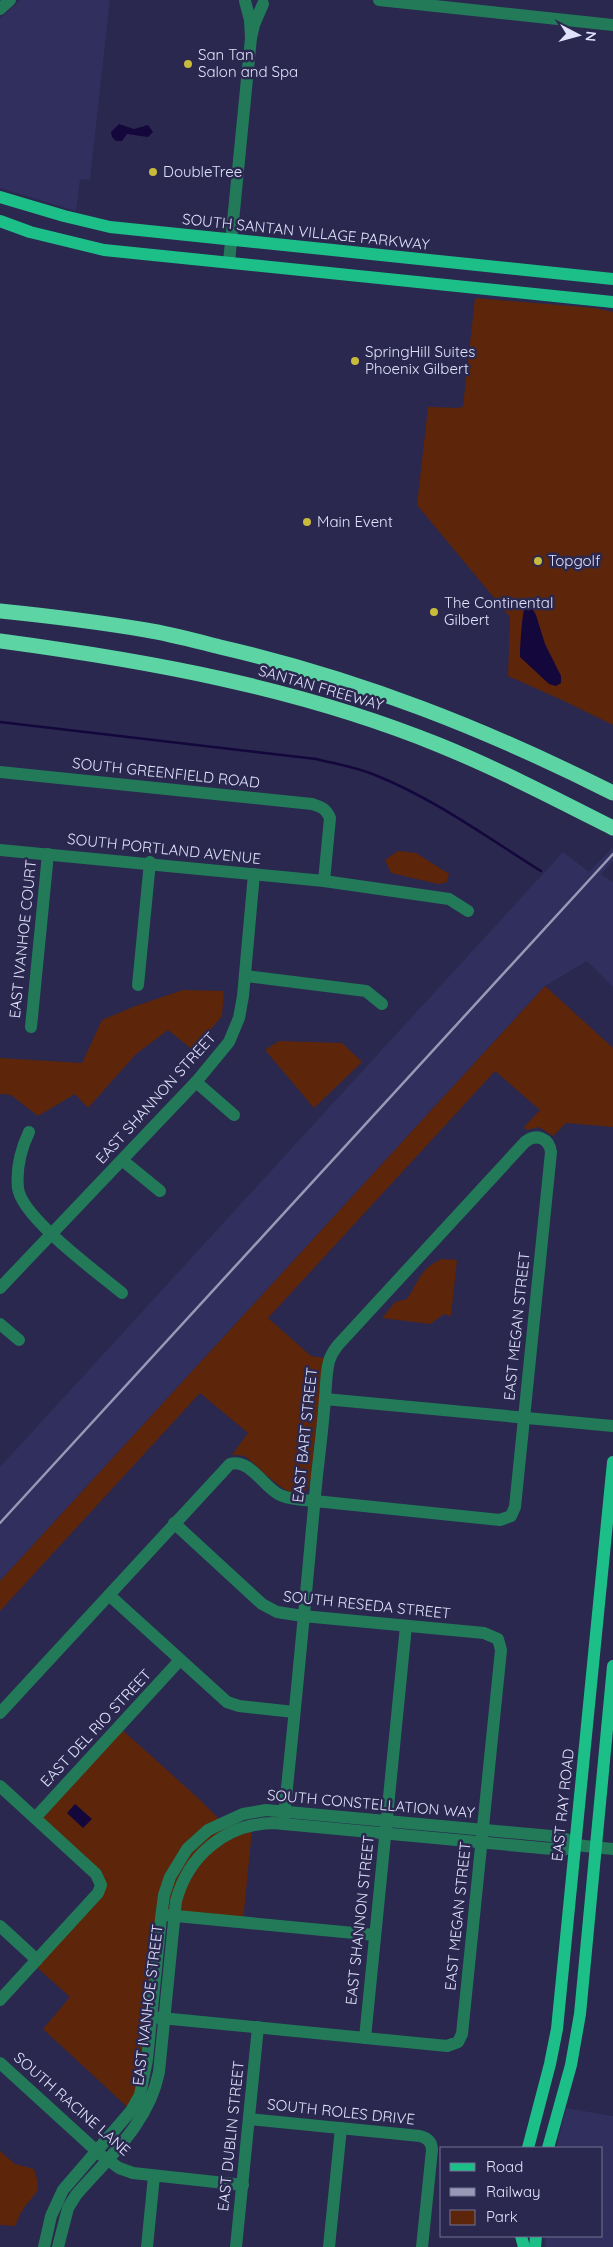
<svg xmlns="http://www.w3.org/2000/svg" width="613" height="2247" font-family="Quicksand,sans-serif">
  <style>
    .built { fill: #312f5d }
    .green { fill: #5d2509 }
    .water { fill: #13073c }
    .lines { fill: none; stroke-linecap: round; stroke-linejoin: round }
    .stream { stroke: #13073c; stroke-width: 2.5 }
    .minor { stroke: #227a59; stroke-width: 12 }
    .major { stroke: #1dbf89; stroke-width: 12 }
    .highway { stroke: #5cd4a3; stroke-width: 15 }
    .rail { stroke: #9898b7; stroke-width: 2.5 }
    .poi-dot { fill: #c8bb3b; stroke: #2a284f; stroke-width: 2 }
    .labels { text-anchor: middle; stroke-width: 5; stroke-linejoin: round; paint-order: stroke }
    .poi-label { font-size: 15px; fill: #e0e1fa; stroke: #2a284f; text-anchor: start }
    .street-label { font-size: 15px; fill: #e0e1fa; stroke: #2a284f }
  </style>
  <rect width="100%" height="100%" fill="#2a284f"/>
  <g class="built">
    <polygon points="21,0 110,0 90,180 80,179 76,211 0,188 0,18"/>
    <polygon points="613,847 613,861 601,874 613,882 613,987 587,961 545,986 0,1581 0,1467 563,852 589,872"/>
    <polygon points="566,2108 613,2116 613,2247 545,2247 546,2236 602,2236 602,2148 556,2148"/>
  </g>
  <g class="green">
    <polygon points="475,298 595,308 613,312 613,725 562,700 508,676 510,617 417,505 428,407 460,408 463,406"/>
    <polygon points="398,851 416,853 449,874 447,882 438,884 391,873 385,860"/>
    <path d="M545,986L613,1048V1127L566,1123L553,1136L539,1127L527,1130L524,1127L540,1110L495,1071L268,1318L311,1356L324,1358L310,1485C295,1513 258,1463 244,1456C240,1455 236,1455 232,1455L248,1433L200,1393L0,1611V1581Z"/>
    <polygon points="183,990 224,991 222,1016 193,1050 168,1030 136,1054 88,1108 75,1094 38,1116 11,1095 0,1094 0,1058 82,1063 102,1020 133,1007"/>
    <polygon points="279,1041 342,1043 362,1062 314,1108 265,1050"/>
    <path d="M442,1259L457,1260L451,1316L444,1314L430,1324L382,1318L395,1302L407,1299C419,1281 420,1268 442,1259Z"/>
    <polygon points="119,1727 198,1798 227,1827 253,1819 243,1922 167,1915 150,2076 145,2096 136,2115 43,2029 70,1997 33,1964 101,1885 35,1818"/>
    <path d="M0,2151L15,2164L34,2169C42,2194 37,2190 24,2208C20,2213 18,2220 15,2226L0,2225Z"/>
  </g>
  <g class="water">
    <polygon points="119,124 134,129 148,125 153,132 148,137 127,134 122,141 116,141 112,137 111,132"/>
    <path d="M531,606L536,615L545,644L561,676V683L556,686L549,684L520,657C520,649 522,612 525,607Z"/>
    <polygon points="75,1804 92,1819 83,1828 67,1813"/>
  </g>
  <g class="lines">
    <path class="stream" d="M0,722L316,759C336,764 356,767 375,775C433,798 488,838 541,871"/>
    <g class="minor">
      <polyline points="379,0 613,25"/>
      <polyline points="245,1 250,20 251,38 254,25 263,4"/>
      <polyline points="0,9 10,0"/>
      <polyline points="229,262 251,38"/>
      <path d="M0,772L312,804C321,807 326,808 330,818L324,881"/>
      <polyline points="0,850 324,881 449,899 468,911"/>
      <polyline points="246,976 366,991 382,1004"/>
      <polyline points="138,985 150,862"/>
      <polyline points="31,1027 48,854"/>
      <polyline points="196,1082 234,1115"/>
      <path d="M29,1132C21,1149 16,1168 18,1188C21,1217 98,1273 122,1293"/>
      <polyline points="122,1160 160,1191"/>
      <polyline points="0,1288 196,1082 229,1042 239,1018 243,996 254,874"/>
      <polyline points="0,1324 19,1340"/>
      <polyline points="325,1399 613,1426"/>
      <polyline points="109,1595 227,1702 239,1706 294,1712"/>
      <path d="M0,1713L230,1464C250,1458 264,1488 280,1495C291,1500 303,1500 315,1501L500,1520L511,1516L515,1507L551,1152C549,1138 536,1133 525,1142L338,1345C334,1350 331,1355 329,1361C326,1373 326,1387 325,1399C323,1424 320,1450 317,1475C306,1591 296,1708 283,1824"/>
      <polyline points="0,1786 96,1874 101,1885 98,1893 0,2000"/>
      <polyline points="35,1818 180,1660"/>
      <polyline points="166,1915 375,1935"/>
      <polyline points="0,1926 37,1960"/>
      <polyline points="151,2017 447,2046 458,2042 462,2034 501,1650 498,1639 484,1633 303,1616 277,1612 262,1604 174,1523"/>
      <polyline points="365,2038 406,1626"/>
      <polyline points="0,2063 101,2155 119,2168 133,2173 243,2185"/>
      <path d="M249,2119L420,2136C428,2138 432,2143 432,2150L422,2247"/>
      <polyline points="44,2247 51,2216 63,2190 131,2111 140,2095 147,2060 161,1918 164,1895 170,1877 187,1849 208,1830 243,1814 266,1810 562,1837 576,1845"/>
      <path d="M58,2247L68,2208L76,2195C109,2157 149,2123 159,2072L176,1901C188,1856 225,1824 273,1823L563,1850L576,1845L613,1849"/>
      <polyline points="147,2247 154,2176"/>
      <polyline points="236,2247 258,2027"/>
      <polyline points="329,2247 341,2128"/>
    </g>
    <g class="major">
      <polyline points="0,197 64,216 110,227 613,279"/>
      <polyline points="0,221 30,232 104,250 613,302"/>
      <polyline points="528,2148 550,2064 557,2029 613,1462"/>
      <polyline points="548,2148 571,2065 580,2014 613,1666"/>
      <polyline points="521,2236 524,2247"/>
      <polyline points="535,2247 536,2236"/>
    </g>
    <g class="highway">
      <path d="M0,611C49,616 98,622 146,630C171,634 196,641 220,647C359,679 486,729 613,793"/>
      <path d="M0,641C149,661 299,688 439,745C498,769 556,799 613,828"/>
    </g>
    <polyline class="rail" points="0,1523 613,854"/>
  </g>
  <g class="poi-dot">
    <circle cx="188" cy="64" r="5"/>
    <circle cx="153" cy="172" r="5"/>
    <circle cx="355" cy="361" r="5"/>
    <circle cx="307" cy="522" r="5"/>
    <circle cx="538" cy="561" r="5"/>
    <circle cx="434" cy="612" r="5"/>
  </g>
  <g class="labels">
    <g class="poi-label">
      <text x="198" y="60">San Tan<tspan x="198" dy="17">Salon and Spa</tspan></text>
      <text x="163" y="177">DoubleTree</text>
      <text x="365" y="357">SpringHill Suites<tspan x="365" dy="17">Phoenix Gilbert</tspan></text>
      <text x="317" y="527">Main Event</text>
      <text x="548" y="566">Topgolf</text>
      <text x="444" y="608">The Continental<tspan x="444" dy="17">Gilbert</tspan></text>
    </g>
    <g class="street-label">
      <text transform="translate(306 232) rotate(6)" y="5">SOUTH SANTAN VILLAGE PARKWAY</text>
      <text transform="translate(321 688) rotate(16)" y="5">SANTAN FREEWAY</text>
      <text transform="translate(166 773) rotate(6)" y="5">SOUTH GREENFIELD ROAD</text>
      <text transform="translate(164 849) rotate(6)" y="5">SOUTH PORTLAND AVENUE</text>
      <text transform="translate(23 939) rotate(-84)" y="5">EAST IVANHOE COURT</text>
      <text transform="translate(156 1098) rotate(-48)" y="5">EAST SHANNON STREET</text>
      <text transform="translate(517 1326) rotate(-84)" y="5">EAST MEGAN STREET</text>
      <text transform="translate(305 1435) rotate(-84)" y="5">EAST BART STREET</text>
      <text transform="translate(367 1605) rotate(6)" y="5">SOUTH RESEDA STREET</text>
      <text transform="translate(96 1728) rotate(-47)" y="5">EAST DEL RIO STREET</text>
      <text transform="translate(371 1804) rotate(5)" y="5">SOUTH CONSTELLATION WAY</text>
      <text transform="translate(563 1805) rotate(-84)" y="5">EAST RAY ROAD</text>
      <text transform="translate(458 1916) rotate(-84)" y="5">EAST MEGAN STREET</text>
      <text transform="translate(360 1920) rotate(-84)" y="5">EAST SHANNON STREET</text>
      <text transform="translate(148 2005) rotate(-83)" y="5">EAST IVANHOE STREET</text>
      <text transform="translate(72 2104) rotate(41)" y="5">SOUTH RACINE LANE</text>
      <text transform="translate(341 2112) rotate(6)" y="5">SOUTH ROLES DRIVE</text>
      <text transform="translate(231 2136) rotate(-84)" y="5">EAST DUBLIN STREET</text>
    </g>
  </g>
  <rect x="440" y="2147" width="162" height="90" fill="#2a284f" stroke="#737293"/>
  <rect x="450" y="2163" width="25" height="8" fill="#1dbf89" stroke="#737293"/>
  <text x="486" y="2172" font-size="15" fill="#e0e1fa">Road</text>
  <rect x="450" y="2188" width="25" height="8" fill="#9898b7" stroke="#737293"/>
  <text x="486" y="2197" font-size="15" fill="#e0e1fa">Railway</text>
  <rect x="450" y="2210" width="25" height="15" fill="#5d2509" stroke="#737293"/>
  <text x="486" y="2222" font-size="15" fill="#e0e1fa">Park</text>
  <g transform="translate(578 35) rotate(96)" stroke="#2a284f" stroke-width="4" paint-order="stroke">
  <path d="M0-4L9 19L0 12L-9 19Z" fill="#e0e1fa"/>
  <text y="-8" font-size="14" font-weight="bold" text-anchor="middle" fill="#e0e1fa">N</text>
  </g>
</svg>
